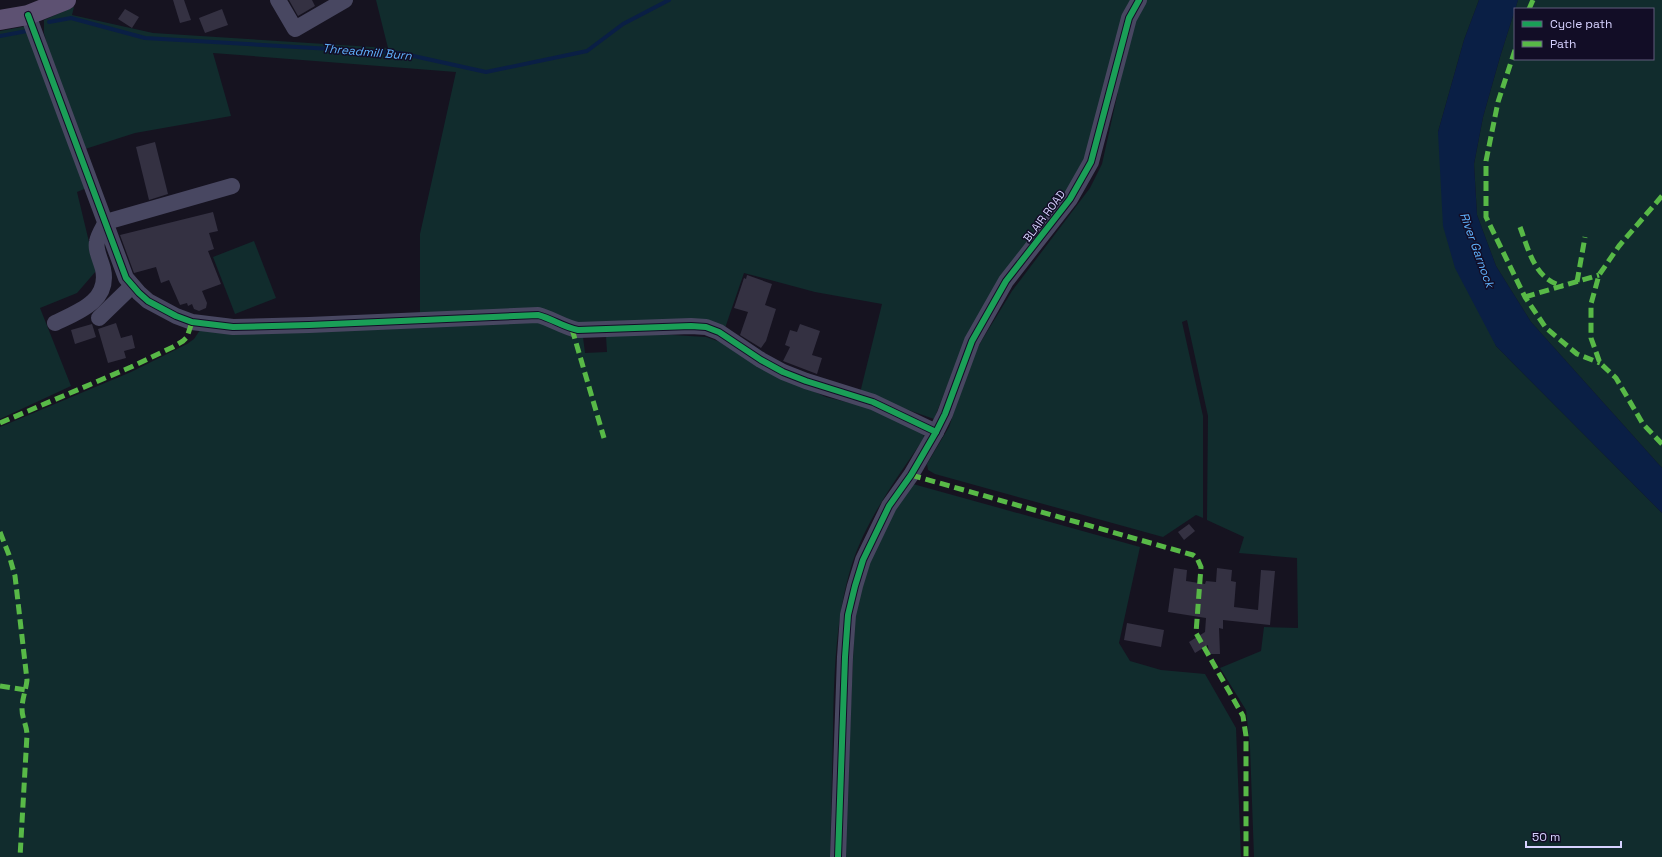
<svg xmlns="http://www.w3.org/2000/svg" width="1662" height="857" font-family="'Space Grotesk',sans-serif">
  <style>
    .green { fill: #112c2d; fill-rule: evenodd }
    .water { fill: #0a1f45 }
    .lines { fill: none; stroke-linecap: round; stroke-linejoin: round }
    .stream { stroke: #0a1f45; stroke-width: 4 }
    .building { fill: #343142 }
    .minor { stroke: #484761; stroke-width: 16 }
    .major { stroke: #5d5172; stroke-width: 20 }
    .quiet { stroke: #58b947; stroke-width: 5; stroke-dasharray: 10 5; stroke-linecap: butt }
    .cycleway-casing { stroke: #120d26; stroke-width: 8 }
    .cycleway { stroke: #1a9f57; stroke-width: 6 }
    .labels { text-anchor: middle; stroke-width: 3; stroke-linejoin: round; paint-order: stroke }
    .street-label { font-size: 11px; fill: #d7d2ff; stroke: #120d26 }
    .water-label { font-size: 12px; font-style: italic; fill: #60b4ff; stroke: #120d26 }
  </style>
  <rect width="100%" height="100%" fill="#161320"/>
  <g class="green">
    <polygon points="376,0 1479,0 1464,40 1438,132 1496,346 1662,513 1662,857 1254,857 1250,747 1246,710 1220,668 1261,651 1264,627 1298,628 1297,558 1239,553 1244,537 1207,520 1208,416 1187,320 1182,322 1203,416 1203,518 1196,515 1163,537 935,474 928,470 927,464 949,427 971,362 979,345 1012,291 1090,188 1102,164 1118,92 1077,176 965,341 934,419 860,393 882,304 815,292 744,273 724,331 581,326 562,319 420,316 420,234 456,72 213,53 231,116 135,133 82,150 50,55 44,33 44,20 74,7 72,15 153,33 388,48"/>
    <path d="M1518,0H1662V468L1531,322L1496,266L1477,215L1474,164L1483,117L1500,57ZM1515,9H1653V59H1515Z"/>
    <polygon points="27,26 89,187 77,192 96,271 77,293 40,308 71,386 0,419 0,31"/>
    <polygon points="254,241 276,298 235,314 213,257"/>
    <path d="M537,321L583,337L585,353L607,352L606,336L640,333L706,337L723,343L761,367L826,397L874,409L923,431L924,438C897,478 867,518 852,564C835,618 834,676 833,733C832,774 831,816 830,857H0V427L131,372L187,344L194,339L200,330Z"/>
    <polygon points="913,484 1140,547 1119,643 1130,661 1161,670 1205,674 1236,728 1241,857 844,857 855,616 864,575 889,519"/>
  </g>
  <polygon class="water" points="1479,0 1518,0 1500,57 1483,117 1474,164 1477,215 1496,266 1531,322 1662,468 1662,513 1496,346 1455,268 1443,226 1438,132 1464,40"/>
  <g class="lines">
    <g class="stream">
      <polyline points="49,22 71,18 145,38 400,53 486,72 587,51 623,24 669,0"/>
      <polyline points="0,36 27,31"/>
    </g>
  </g>
  <g class="building">
    <polygon points="173,0 184,0 191,20 180,23"/>
    <polygon points="289,0 312,0 315,6 298,16"/>
    <polygon points="125,9 139,17 132,28 118,19"/>
    <polygon points="222,9 228,25 205,33 199,18"/>
    <polygon points="155,142 168,194 149,200 136,147"/>
    <polygon points="213,212 218,231 209,233 214,249 208,251 221,284 202,291 207,303 206,308 199,311 194,309 192,304 188,306 187,303 180,305 169,280 161,283 156,267 134,273 120,235"/>
    <polygon points="747,275 772,284 765,305 776,309 766,341 761,348 740,335 748,312 734,308 744,278 746,279"/>
    <polygon points="116,323 121,338 132,335 135,348 124,351 126,358 108,363 98,329"/>
    <polygon points="92,324 96,337 75,344 71,330"/>
    <polygon points="800,324 820,331 812,355 822,358 817,374 783,361 790,347 785,345 790,330 797,332"/>
    <polygon points="1189,524 1195,531 1184,540 1178,532"/>
    <polygon points="1174,568 1187,570 1186,581 1205,584 1206,581 1216,582 1217,568 1232,570 1231,581 1236,582 1234,607 1258,610 1261,570 1275,571 1270,625 1223,620 1223,629 1219,628 1220,654 1209,654 1208,645 1195,653 1189,642 1205,632 1206,618 1168,612"/>
    <polygon points="1127,623 1164,630 1161,647 1124,640"/>
  </g>
  <g class="lines">
    <g class="minor">
      <polyline points="278,0 295,29 345,0"/>
      <path d="M28,15L126,278L139,293L148,301L176,316L192,322L233,327L309,325L538,315C553,319 563,327 578,330L691,326L706,327L719,332L761,360L783,372L806,381L873,402L936,432"/>
      <polyline points="99,318 132,286"/>
      <path d="M55,323C78,312 110,301 103,269C101,261 95,249 97,242C98,235 103,228 106,222L232,186"/>
      <polyline points="838,857 845,657 848,615 855,586 863,560 889,506 911,475 936,432 945,414 972,341 1006,281 1070,199 1091,162 1129,18 1139,0"/>
    </g>
    <polyline class="major" points="0,20 28,15 66,0"/>
    <g class="quiet">
      <polyline points="1529,9 1533,0"/>
      <polyline points="1515,50 1498,102 1486,161 1486,217 1525,297 1546,328 1577,354 1600,363"/>
      <polyline points="1662,196 1619,246 1599,275 1591,304 1591,338 1600,363 1616,378 1643,424 1662,444"/>
      <path d="M1520,227C1529,251 1535,280 1563,286"/>
      <polyline points="1577,282 1585,237"/>
      <polyline points="1525,297 1599,275"/>
      <polyline points="572,329 604,438"/>
      <polyline points="0,423 131,367 173,347 183,341 187,337 192,322"/>
      <polyline points="911,475 1193,555 1197,558 1201,567 1196,633 1243,716 1246,736 1246,857"/>
      <path d="M0,532L9,555L15,576L27,680C26,690 22,699 22,709C22,718 27,726 27,735L20,857"/>
      <polyline points="0,686 26,690"/>
    </g>
    <defs>
      <g id="cycleway">
        <path d="M28,15L126,278L139,293L148,301L176,316L192,322L233,327L309,325L538,315C553,319 563,327 578,330L691,326L706,327L719,332L761,360L783,372L806,381L873,402L936,432"/>
        <polyline points="838,857 845,657 848,615 855,586 863,560 889,506 911,475 936,432 945,414 972,341 1006,281 1070,199 1091,162 1129,18 1139,0"/>
      </g>
    </defs>
    <use href="#cycleway" class="cycleway-casing"/>
    <use href="#cycleway" class="cycleway"/>
  </g>
  <g class="labels">
    <g class="street-label">
      <text transform="translate(1044 216) rotate(-53)" y="4">BLAIR ROAD</text>
    </g>
    <g class="water-label">
      <text transform="translate(367 52) rotate(5)" y="4">Threadmill Burn</text>
      <text transform="translate(1477 250) rotate(70)" y="4">River Garnock</text>
    </g>
  </g>
  <rect x="1514" y="8" width="140" height="52" fill="#120d26" stroke="#615c7d"/>
  <rect x="1522" y="21" width="20" height="6" fill="#1a9f57" stroke="#615c7d"/>
  <text x="1550" y="28" font-size="12" fill="#d7d2ff">Cycle path</text>
  <rect x="1522" y="41" width="20" height="6" fill="#58b947" stroke="#615c7d"/>
  <text x="1550" y="48" font-size="12" fill="#d7d2ff">Path</text>
  <path d="M1526 841v6h95v-6" fill="none" stroke="#d7d2ff" stroke-width="2"/>
  <text x="1532" y="841" font-size="12" fill="#d7d2ff" stroke="#120d26" stroke-width="3" paint-order="stroke">50 m</text>
</svg>
